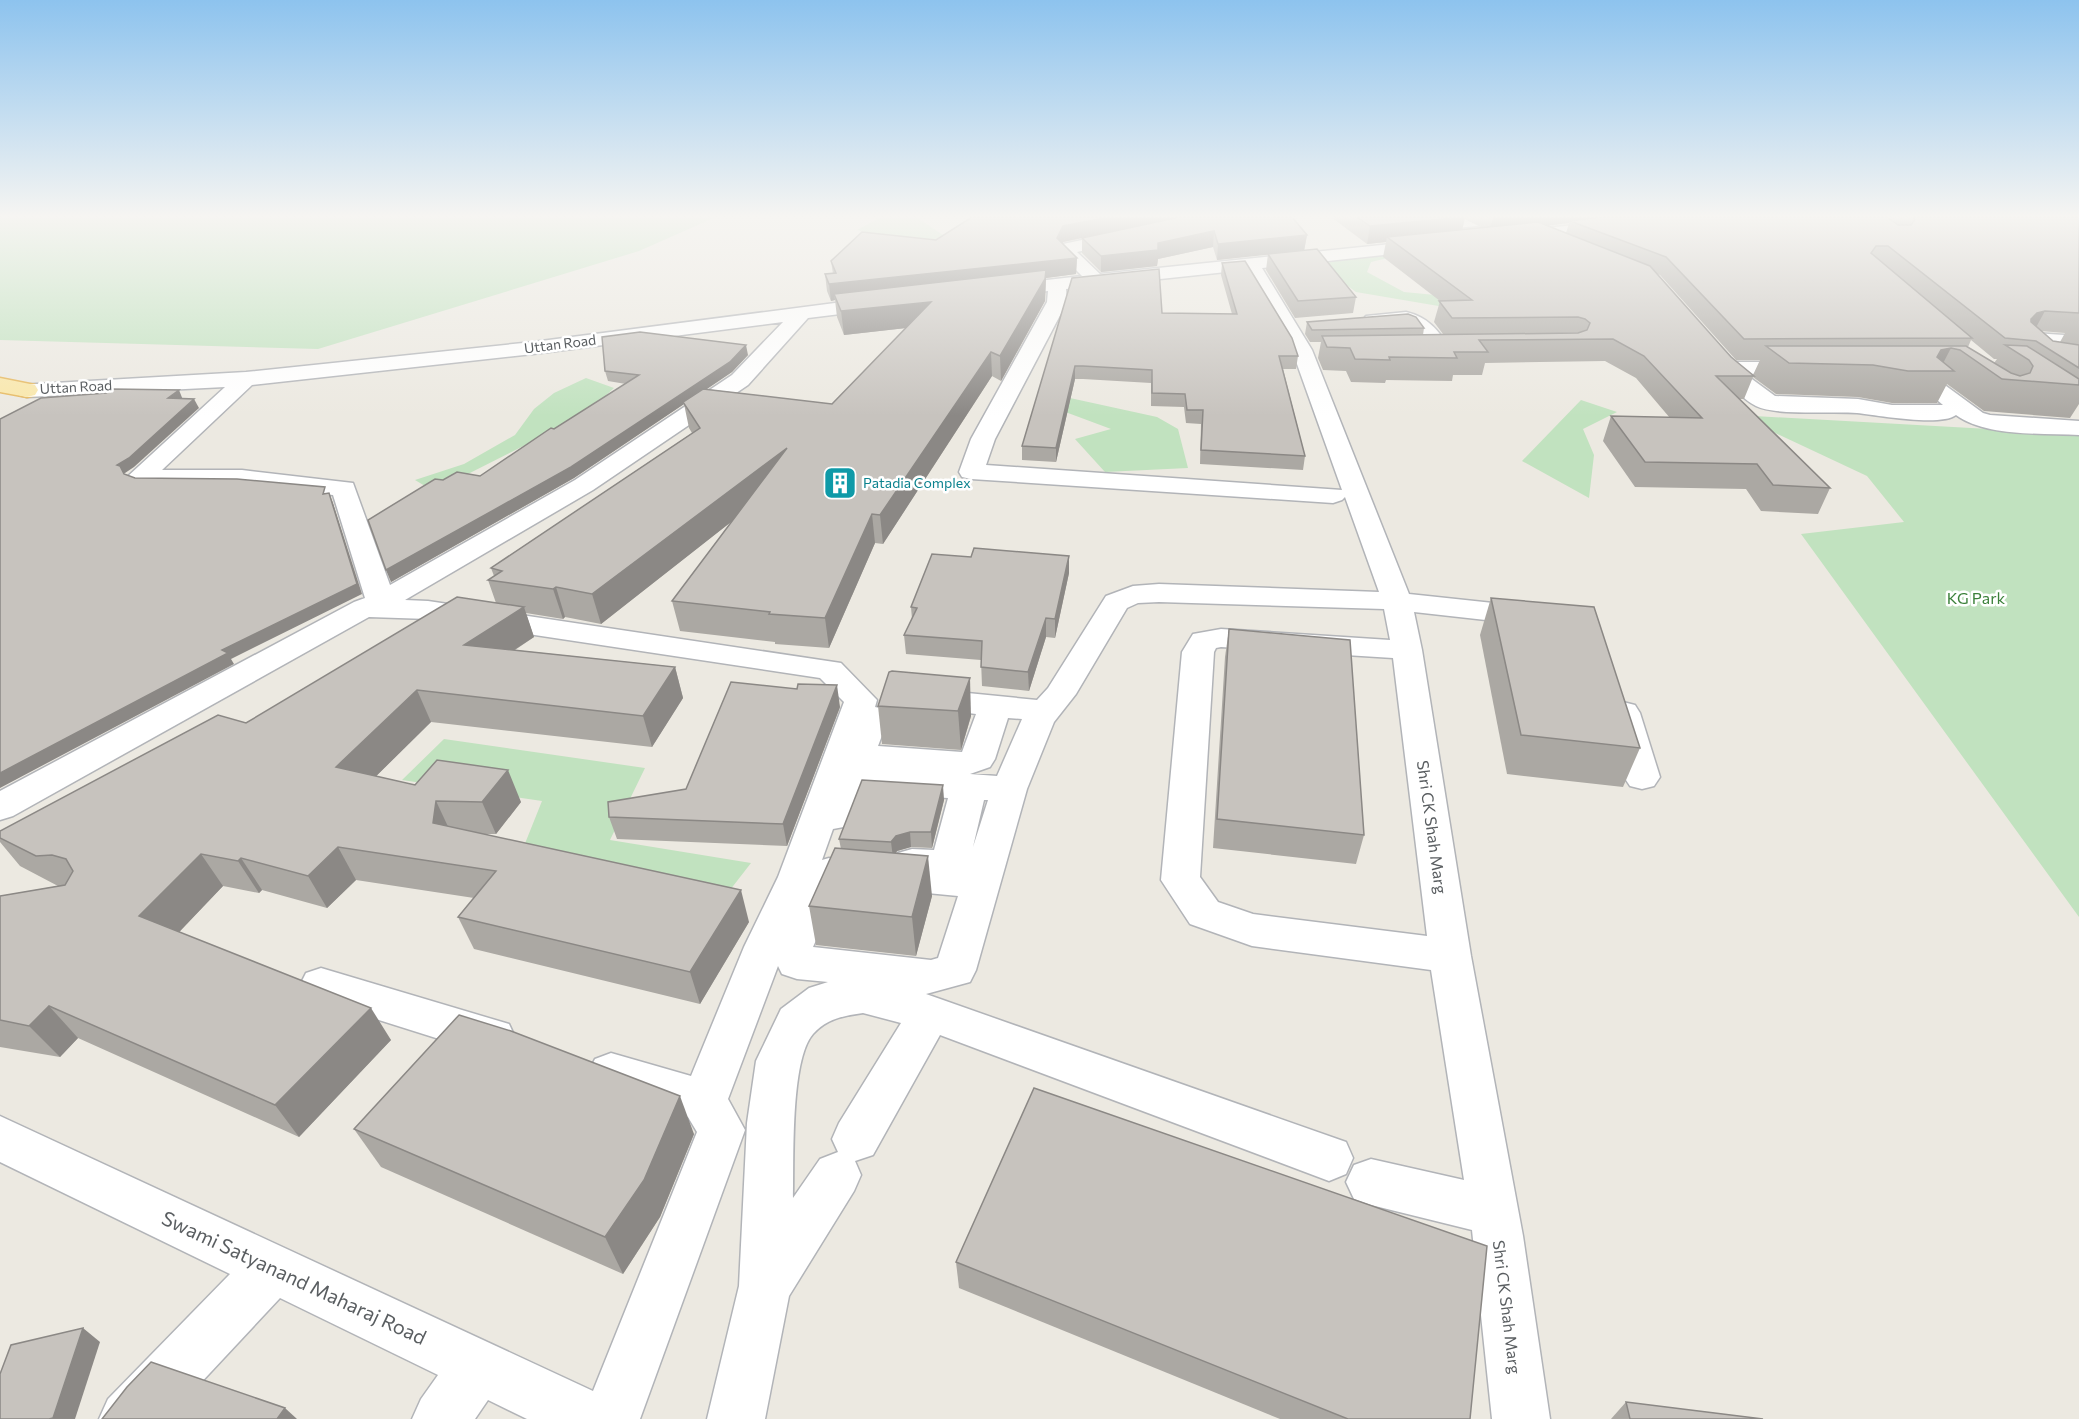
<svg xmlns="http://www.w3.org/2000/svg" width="2079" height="1419" font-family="Commissioner,sans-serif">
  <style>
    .green { fill: #c1e2bf }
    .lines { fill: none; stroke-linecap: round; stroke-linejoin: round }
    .minor-casing { stroke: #b2b4b8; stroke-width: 3 }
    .major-casing { stroke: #e6b960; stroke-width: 3 }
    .minor { fill: #fff; fill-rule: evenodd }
    .major { fill: #f9e7aa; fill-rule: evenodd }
    .wall { fill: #aba8a3; fill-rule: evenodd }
    .shaded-wall { fill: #8b8885 }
    .building { fill: #c7c3be; stroke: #8b8885; stroke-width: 1.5 }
    .labels { text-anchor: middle; stroke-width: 5; stroke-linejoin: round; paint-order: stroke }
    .far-street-label { font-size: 14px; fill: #5a5e61; stroke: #fff }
    .far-culture-label { font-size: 14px; fill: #0d838f; stroke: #fff; text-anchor: start }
    .park-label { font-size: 16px; fill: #3b803a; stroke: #fff }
    .street-label { font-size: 16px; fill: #5a5e61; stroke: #fff }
    .near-street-label { font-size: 20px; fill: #5a5e61; stroke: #fff }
  </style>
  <rect width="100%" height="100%" fill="#ece9e1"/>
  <g class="green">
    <polygon points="0,217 716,217 639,251 318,349 0,340"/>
    <polygon points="881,217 916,217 952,241 906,242 857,230"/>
    <polygon points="1488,242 1396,256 1371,262 1367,272 1404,292 1456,297 1468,311 1356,292 1324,268 1316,258"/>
    <polygon points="586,378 614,388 593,407 547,434 456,480 425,486 415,480 464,464 515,435 534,409 554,393"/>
    <polygon points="1070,398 1157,417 1178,429 1188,468 1105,472 1075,439 1111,429 1060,410"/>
    <polygon points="1581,400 1617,412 1583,429 1594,455 1589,498 1522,461"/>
    <polygon points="1737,415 2079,434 2079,917 1801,534 1904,522 1867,476"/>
    <polygon points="444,739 645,768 610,840 751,863 723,899 520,856 542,801 402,780"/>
  </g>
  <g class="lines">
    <defs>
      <g id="minor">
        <path d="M1191,217H1223L1215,222L1077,252L1100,274L1430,240L1436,241L1439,245L1436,249L1430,250L1262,268L1312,350L1409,594L1531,607L1542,610L1546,616L1542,622L1531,625L1414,612L1422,650L1471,956L1523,1236L1550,1419H1492L1472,1230L1371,1205L1354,1199L1346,1182L1354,1165L1371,1159L1464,1180L1431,970L1252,946L1190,924L1161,880L1182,652L1193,634L1221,629L1390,640L1384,609L1159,602L1138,603L1127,608L1076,694L1054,722L1027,789L976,970L970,982L926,994L1346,1142L1353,1158L1346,1174L1329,1181L940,1035L873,1155L855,1161L861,1175L854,1191L789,1296L765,1419H707L739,1286L747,1123L756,1061L781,1009L809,988L828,982L797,979L782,974L778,966L728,1099L745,1130L640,1419H527L488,1400L475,1419H412L421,1399L438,1375L280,1298L167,1419H99L108,1399L230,1274L0,1162V1116L593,1391L697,1132L688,1117L595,1087L588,1073L595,1059L611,1053L691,1076L744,947L778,877L844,702L820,678L428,619L369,617L13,816L0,820V791L354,602L365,598L333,495L242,486L140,485L131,482L127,477L225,387L27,397L19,395L16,390L19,385L246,372L533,342L881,297L888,299L891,303L888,307L881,309L808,318L748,385L593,490L405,600L428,601L841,663L877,700L875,707L884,709L889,717L878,746L962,752L976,714L915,706L911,699L915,692L927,689L1037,700L1048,688L1106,596L1133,586L1159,584L1379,592L1345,497L1342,500L1333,503L971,479L962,477L959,472L971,439L1047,302L1048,291L1001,296L994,294L992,290L994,286L1082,276L1059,253L1063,244ZM1245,270L1292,350L1342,490L986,465L995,439L1067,302L1066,289ZM783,322L732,375L575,480L390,585L353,483L242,470H162L252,385L533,354ZM1221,647L1393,658L1427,936L1253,914L1218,902L1200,877L1214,652L1216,648ZM1008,718L1022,719L997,776L970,774L990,767L995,759ZM863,793L948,798L934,850L912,849L898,853L894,860L886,859L872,864L867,874L872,884L886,889L958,896L938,958L931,960L813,947L841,883L848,872L843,862L829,858L822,860L833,829L849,826ZM984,800H988L973,847ZM863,1013L901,1023L839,1123L832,1139L838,1152L820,1159L793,1198C794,1162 790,1060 813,1034C827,1018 844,1016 863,1013Z"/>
        <polygon points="1466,217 1525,217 1517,222 1456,228 1448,223 1450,220"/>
        <polygon points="1652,217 1709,217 1701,222 1517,241 1509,236 1517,231"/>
        <path d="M1406,312C1428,317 1438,330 1450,348L1447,352C1427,358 1423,333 1406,324H1366L1363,320L1366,316Z"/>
        <polygon points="2034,333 2079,336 2079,348 2050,346 2055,351 2079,355 2079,367 2042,360 2021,341 2027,335"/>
        <path d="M1709,340L1716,342L1735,362H1809L1812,367L1809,372L1801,373L1745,374L1775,396L1858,399L1892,405H1943L1923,388L1926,383L1934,381L1942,383L1983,413L1990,415L2079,421V435C2042,433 1986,437 1956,415C1940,427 1877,415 1857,413C1832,411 1776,416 1756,406C1735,395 1717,368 1702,350L1699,346L1702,342Z"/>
        <polygon points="1623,702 1635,705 1640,713 1660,777 1654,786 1642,789 1630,786 1624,777 1606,713 1611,705"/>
        <polygon points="321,968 509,1024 515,1037 509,1050 493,1056 306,997 300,985 306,973"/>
      </g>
      <polygon id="major" points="0,378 35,385 38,390 35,395 27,397 0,392"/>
    </defs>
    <use href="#minor" class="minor-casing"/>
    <use href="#major" class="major-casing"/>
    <use href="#minor" class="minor"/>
    <use href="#major" class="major"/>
  </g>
  <g class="wall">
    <polygon points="972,217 1307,235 1304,251 1356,297 1353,313 1295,318 1266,270 1268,254 1217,260 1213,247 1158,259 1157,266 1101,272 1082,253 1082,238 1063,242 1062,243 1077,258 1076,274 1046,278 1045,301 1001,381 992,376 883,544 875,543 829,648 775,644 775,642 680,631 672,601 732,521 601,624 565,617 563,619 526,613 534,637 515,650 675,667 683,698 652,747 431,722 376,776 415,785 521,802 496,834 486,834 749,922 700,1004 474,949 458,917 474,898 356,880 327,908 262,890 259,893 223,886 179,932 391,1040 299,1137 78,1038 60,1057 0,1047 0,896 58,886 20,866 0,842 0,831 246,723 496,603 488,580 494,576 491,568 692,433 689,428 684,404 574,478 391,582 443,480 480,476 626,384 608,381 605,371 748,355 732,372 706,389 832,404 906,328 844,335 837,317 835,300 831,301 827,291 825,274 833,274 831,261 936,240"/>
    <path d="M1331,217H2079V404L2070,418L1984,411L1947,384L1937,403H1892L1858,397L1776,394L1753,377L1744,399H1739L1830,488L1818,514L1761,511L1746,489L1635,487L1603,441L1611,416L1670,418L1636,378L1605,361L1485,363L1482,375H1453L1452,381L1386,380L1385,383L1351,382L1346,371L1323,370L1318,358L1321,342H1310L1305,334L1307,322L1424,328L1423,335L1443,334L1434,322L1440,301L1383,257L1386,242L1367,244ZM1465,219L1482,228L1462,230ZM1569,223L1566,233L1547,226ZM1657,274L1660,275L1736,360H1760L1753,375L1731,357ZM2041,331L2065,333L2060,342L2053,341ZM1971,340L1994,359H1997L1994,363L1968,347Z"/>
    <polygon points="1222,263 1298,356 1296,369 1283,369 1305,456 1303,470 1200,464 1201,424 1186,423 1184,407 1151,406 1151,383 1083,379 1075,379 1056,462 1022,460 1022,446 1072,278 1162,313 1232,314 1221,275"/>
    <polygon points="1069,573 1055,638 1046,637 1029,691 982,686 981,660 906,654 904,635 912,619 911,607"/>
    <polygon points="1491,598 1640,748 1623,787 1507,774 1480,635"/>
    <polygon points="1229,629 1364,835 1356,864 1213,848 1225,657"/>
    <polygon points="892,671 971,716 961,750 882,744 878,706"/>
    <polygon points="840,707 787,846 617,839 609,817 686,789"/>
    <polygon points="944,800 932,848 911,847 897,851 896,853 932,896 916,956 816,945 809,906 841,849 839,839"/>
    <polygon points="354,1129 694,1134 660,1217 623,1274 381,1167"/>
    <polygon points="956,1262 1470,1419 1280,1419 959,1288"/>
    <polygon points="1626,1402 1763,1419 1611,1419"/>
  </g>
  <g class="shaded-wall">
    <polygon points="1109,217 1180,217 1063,242 1057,253 1057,238 1063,226"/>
    <polygon points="1465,217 1461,234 1387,237 1386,242 1367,244 1370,226"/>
    <polygon points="1493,217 1629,217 1570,221 1569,223 1489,232"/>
    <polygon points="1214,231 1213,247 1158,259 1157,266 1101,272 1101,256"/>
    <polygon points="1307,235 1304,251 1217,260 1218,244"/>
    <polygon points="1077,258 1076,274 1046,278 1045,301 1001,381 1000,356 1045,279 834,294 835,300 831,301 829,284"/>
    <polygon points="931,302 933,325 844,335 841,311"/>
    <polygon points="2045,311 2034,331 2025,333 2031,319 2037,313"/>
    <polygon points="746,345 748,355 732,372 685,404 683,402 684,404 574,478 391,582 386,570"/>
    <polygon points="1951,348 1939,371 1930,371 1941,350"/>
    <polygon points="991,352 992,376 883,544 880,515"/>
    <polygon points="1075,366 1075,379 1056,462 1056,448"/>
    <polygon points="179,390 183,400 168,398"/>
    <polygon points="194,399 199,408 134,467 122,475 117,465"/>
    <polygon points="787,448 791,475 601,624 592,594"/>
    <polygon points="329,493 333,503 362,594 231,659 234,664 0,788 0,773 222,650"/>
    <polygon points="872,514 875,543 829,648 825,618"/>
    <polygon points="1069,556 1069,573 1055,638 1055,619"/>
    <polygon points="556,587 565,617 563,619 553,589"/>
    <polygon points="524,607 534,637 476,675 464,645"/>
    <polygon points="1046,618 1046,637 1029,691 1028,672"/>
    <polygon points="675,667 683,698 652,747 643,716"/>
    <polygon points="970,678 971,716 961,750 958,711"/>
    <polygon points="837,685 840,707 787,846 783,824"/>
    <polygon points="417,690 431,722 353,799 336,767"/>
    <polygon points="508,770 521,802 496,834 482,802"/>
    <polygon points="943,785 944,800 932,848 931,832"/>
    <polygon points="436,801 451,833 433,823"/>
    <polygon points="910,832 911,847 897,851 893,858 891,842 896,836"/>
    <polygon points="338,847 356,880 327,908 308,876"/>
    <polygon points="201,854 223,886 164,948 139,916"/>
    <polygon points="928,856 932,896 916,956 912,917"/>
    <polygon points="241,858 262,890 259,893 238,861"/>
    <polygon points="741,890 749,922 700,1004 690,972"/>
    <polygon points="49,1006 78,1038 60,1057 29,1026"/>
    <polygon points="371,1008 391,1040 299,1137 275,1105"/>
    <polygon points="680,1096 694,1134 660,1217 623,1274 605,1237"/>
    <polygon points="83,1328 100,1342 75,1419 49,1419"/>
    <polygon points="285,1408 297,1419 277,1419"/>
  </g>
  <g class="building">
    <polygon points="972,217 1109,217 1063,226 1057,238 1077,258 829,284 825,274 836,273 831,261 862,232 936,240"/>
    <polygon points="1180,217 1292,217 1307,235 1218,244 1214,231 1158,243 1158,250 1101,256 1082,238"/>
    <polygon points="1357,217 1462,217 1370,226"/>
    <polygon points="1604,217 1887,217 1898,225 1911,225 1915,219 1913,217 2079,217 2079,313 2045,311 2037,313 2031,319 2031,322 2053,341 2079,345 2079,368 2036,341 2005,338 1888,246 1876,246 1871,253 1972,338 1744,339 1666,257 1570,221"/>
    <polygon points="1538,222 1650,266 1731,357 1754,376 1716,376 1830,488 1773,485 1757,464 1645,462 1611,416 1702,418 1644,356 1613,339 1479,340 1488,352 1454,352 1457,358 1389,357 1390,360 1355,359 1350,348 1327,347 1322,336 1578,333 1587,330 1590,323 1585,319 1578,317 1452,318 1439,301 1472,300 1387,237"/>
    <polygon points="1317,249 1356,297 1298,301 1268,254"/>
    <polygon points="1245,261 1292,338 1298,356 1279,356 1305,456 1201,450 1203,410 1187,410 1185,394 1152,393 1152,370 1083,366 1075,366 1056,448 1022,446 1072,278 1159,269 1162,313 1237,314 1222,263"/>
    <polygon points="1046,270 1045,279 1000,356 991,352 880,515 872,514 825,618 769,614 770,612 672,601 787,448 592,594 556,587 553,589 488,580 502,571 491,568 700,428 683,402 703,389 832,404 931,302 841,311 834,294"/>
    <polygon points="1408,314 1416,317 1424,328 1312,330 1307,322"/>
    <polygon points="640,332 746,345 730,362 571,467 386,570 368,520 435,479 443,480 457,472 480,476 551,428 554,429 639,375 605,371 602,337"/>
    <polygon points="2005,345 2027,346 2079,379 2079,385 2002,379 1960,350 1951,348 1941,350 1937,357 1954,371 1908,371 1873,365 1789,363 1766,346 1966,346 2011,373 2020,376 2030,373 2033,366 2029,360"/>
    <polygon points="113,389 179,390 168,398 194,399 129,458 117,465 120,466 124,474 135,478 237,479 325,487 323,494 329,493 357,584 222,650 228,653 0,773 0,419 41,398 106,393"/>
    <polygon points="974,548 1069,556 1055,619 1046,618 1028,672 981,667 982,641 904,635 917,608 911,607 932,554 971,557"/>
    <polygon points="457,597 524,607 464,645 675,667 643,716 417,690 336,767 415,785 437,760 508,770 482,802 436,801 433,823 741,890 690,972 458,917 496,871 338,847 308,876 241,858 238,861 201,854 139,916 371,1008 275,1105 49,1006 29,1026 0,1020 0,896 65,885 73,871 66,859 52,855 36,856 0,838 0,831 218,715 246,723"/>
    <polygon points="1491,598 1594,607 1640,748 1521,735"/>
    <polygon points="1229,629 1350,640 1364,835 1217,819"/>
    <polygon points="892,671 970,678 958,711 878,706 889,672"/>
    <polygon points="731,682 797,689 798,684 837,685 783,824 609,817 608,802 686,789"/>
    <polygon points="862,780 943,785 931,832 910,832 896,836 891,842 839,839"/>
    <polygon points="835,848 928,856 912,917 809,906"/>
    <polygon points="459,1015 511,1031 680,1096 644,1180 605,1237 354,1129"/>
    <polygon points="1034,1088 1487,1246 1470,1419 1348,1419 956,1262"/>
    <polygon points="83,1328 53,1418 49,1419 0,1419 0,1374 11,1345"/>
    <polygon points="151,1362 285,1408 277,1419 102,1419 127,1387"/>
    <polygon points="1626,1402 1763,1419 1630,1419"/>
  </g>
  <linearGradient id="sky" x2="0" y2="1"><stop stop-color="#8dc3ee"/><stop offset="0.52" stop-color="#f6f5f2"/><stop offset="1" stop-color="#f6f5f2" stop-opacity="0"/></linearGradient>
  <rect width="2079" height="416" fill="url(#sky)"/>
  <defs>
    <symbol id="building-square" viewBox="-11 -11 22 22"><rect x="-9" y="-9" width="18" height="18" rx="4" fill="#0f9aa8" stroke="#fff"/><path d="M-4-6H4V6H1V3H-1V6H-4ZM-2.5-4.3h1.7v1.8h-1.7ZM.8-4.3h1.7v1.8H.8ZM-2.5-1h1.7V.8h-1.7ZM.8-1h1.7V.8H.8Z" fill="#fff"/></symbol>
  </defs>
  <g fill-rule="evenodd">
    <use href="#building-square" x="821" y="464" width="38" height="38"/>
  </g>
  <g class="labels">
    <g class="far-street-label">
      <text transform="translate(560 344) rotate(-7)" y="5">Uttan Road</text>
      <text transform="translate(76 387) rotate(-3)" y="5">Uttan Road</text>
    </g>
    <g class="far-culture-label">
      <text x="863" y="488">Patadia Complex</text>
    </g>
    <g class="park-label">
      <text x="1976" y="604">KG Park</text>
    </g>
    <g class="street-label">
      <text transform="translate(1432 827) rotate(82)" y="6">Shri CK Shah Marg</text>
      <text transform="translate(1507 1307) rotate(83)" y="6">Shri CK Shah Marg</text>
    </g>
    <g class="near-street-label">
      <text transform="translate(294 1278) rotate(25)" y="7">Swami Satyanand Maharaj Road</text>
    </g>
  </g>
</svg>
